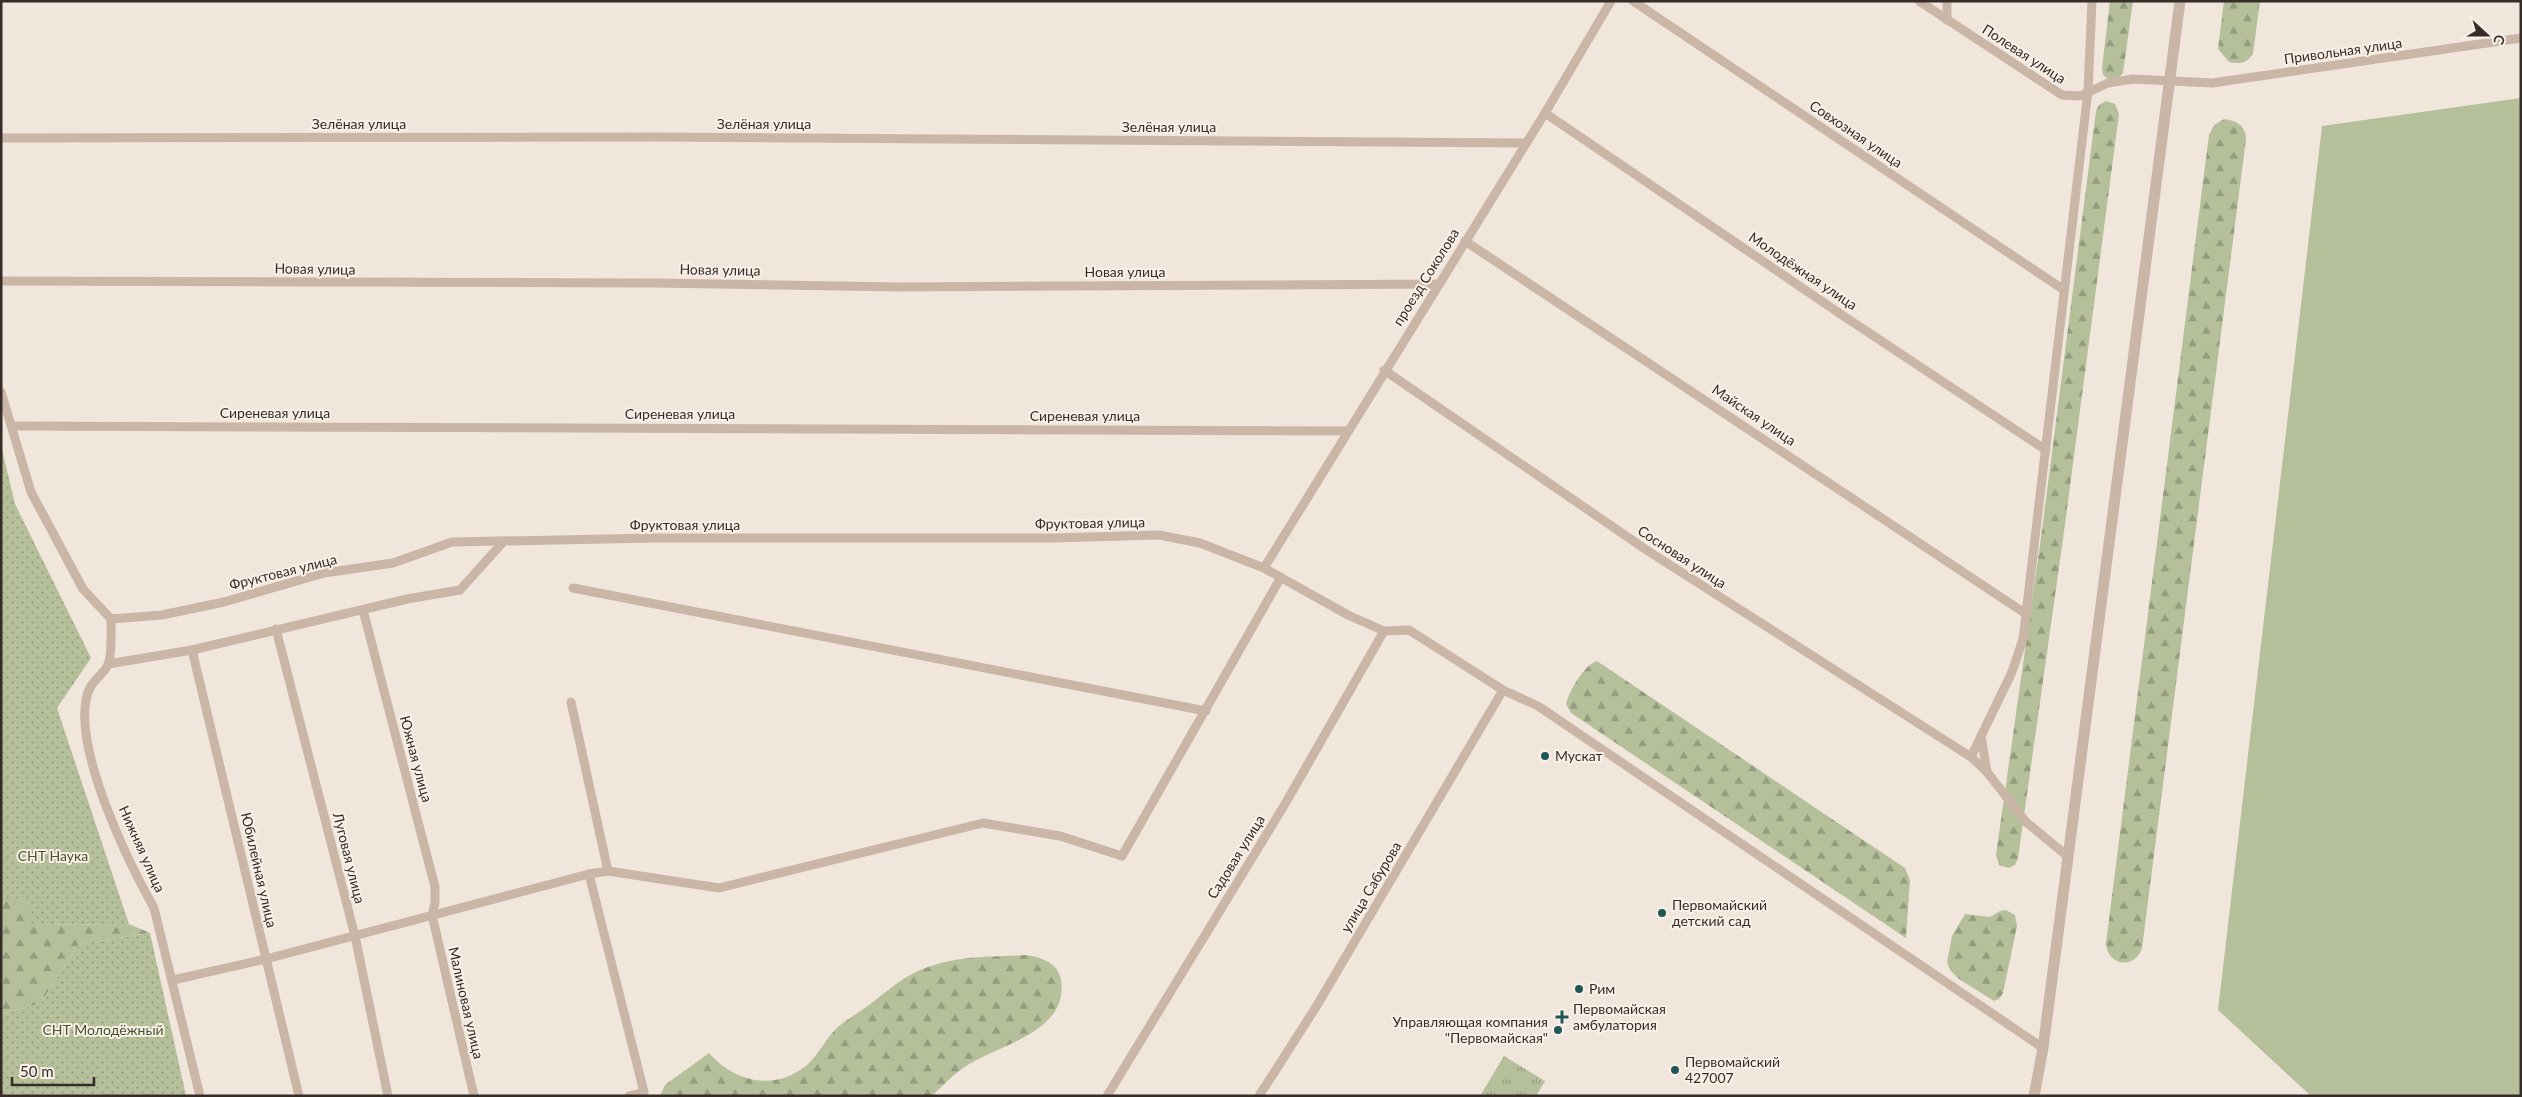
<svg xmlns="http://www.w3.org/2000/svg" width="2522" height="1097" font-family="Lato,sans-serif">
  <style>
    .grass { fill: #b5c09b }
    .forest { fill: url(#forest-firs) }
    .park { fill: url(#park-tufts) }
    .garden { fill: url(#garden-dots) }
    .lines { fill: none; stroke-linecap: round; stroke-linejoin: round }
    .minor { stroke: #c9b6a7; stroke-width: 9 }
    .tertiary { stroke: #c9b6a7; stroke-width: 11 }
    .poi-dot { fill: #1e5556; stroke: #f9f0e7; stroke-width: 2 }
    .labels { text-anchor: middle; stroke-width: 4; stroke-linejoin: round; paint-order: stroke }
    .street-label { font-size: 14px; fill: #362c28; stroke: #f9f0e7 }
    .poi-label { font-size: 14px; fill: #362c28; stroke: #f9f0e7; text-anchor: start }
    .park-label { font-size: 14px; fill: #46542c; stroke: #f9f0e7 }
  </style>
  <defs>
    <pattern id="forest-firs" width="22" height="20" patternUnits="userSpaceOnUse" patternTransform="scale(1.25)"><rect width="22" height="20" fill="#b5c09b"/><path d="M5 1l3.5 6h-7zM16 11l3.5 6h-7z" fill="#949c7e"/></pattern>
    <pattern id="park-tufts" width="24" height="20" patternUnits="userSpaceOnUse" patternTransform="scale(1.25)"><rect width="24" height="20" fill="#b5c09b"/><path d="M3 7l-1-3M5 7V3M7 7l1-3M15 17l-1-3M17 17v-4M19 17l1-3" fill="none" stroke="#949c7e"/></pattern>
    <pattern id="garden-dots" width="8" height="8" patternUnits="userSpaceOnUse" patternTransform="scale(1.25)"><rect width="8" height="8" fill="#b5c09b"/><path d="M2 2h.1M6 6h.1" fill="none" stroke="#949c7e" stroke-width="1.8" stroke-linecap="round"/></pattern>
  </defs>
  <rect width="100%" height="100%" fill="#f1e6db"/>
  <polygon class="grass" points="2521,98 2521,1096 2311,1096 2218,1010 2322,126"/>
  <g class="forest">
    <polygon points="2110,1 2133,1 2123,73 2119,78 2109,79 2103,75 2102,68"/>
    <path d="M2224,1H2260L2253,54C2246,64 2240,64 2229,62L2218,49Z"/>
    <polygon points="2106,101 2115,104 2119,114 2064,532 2018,858 2015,865 2009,868 1999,865 1996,855 2042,530 2096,111 2099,105"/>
    <path d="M2224,119C2237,121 2245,125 2246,139L2142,948C2135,970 2107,966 2106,943L2209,135L2214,125Z"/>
    <path d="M1597,661L1905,868L1910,880L1906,938L1571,713L1566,704C1569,691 1584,665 1597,661Z"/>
    <polygon points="1,900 27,900 32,925 129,924 150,933 79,944 40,1004 1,1014"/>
    <polygon points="2006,910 2015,915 2017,926 2003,993 1999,999 1994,1001 1959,979 1950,970 1947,962 1952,936 1965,914 1990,917 2000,911"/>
    <path d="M1027,955C1043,958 1058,963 1061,980C1069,1034 995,1045 963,1068C952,1076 942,1086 932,1096H660L665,1085L709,1053C734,1082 775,1092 807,1065C819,1054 826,1038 838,1027C847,1019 857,1014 866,1007C883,995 897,981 916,972C956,954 985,958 1027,955Z"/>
  </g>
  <polygon class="park" points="1504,1056 1545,1081 1536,1096 1480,1096"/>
  <g class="garden">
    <polygon points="1,445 15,504 91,658 57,708 129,924 31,925 27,901 1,900"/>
    <polygon points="150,933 186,1096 1,1096 1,1014 40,1004 79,944"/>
  </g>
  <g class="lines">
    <g class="minor">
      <polyline points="1633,1 2064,290"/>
      <polyline points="1919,1 2062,95 2080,96 2108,83 2133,79 2212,83 2521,38"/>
      <polyline points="1947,1 1947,20"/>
      <polyline points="1545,113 1842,315 2046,450"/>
      <polyline points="1,138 655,137 1526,143"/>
      <polyline points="1465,241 2026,614"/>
      <polyline points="1,281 655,283 899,287 1439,284"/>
      <polyline points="1384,370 1648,551 1971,757 1987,772 2026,822 2066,855"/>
      <polyline points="1,392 31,492 83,589 111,619"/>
      <polyline points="12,426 1348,431"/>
      <polyline points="1264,568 1545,113 1611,1"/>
      <polyline points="573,588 1206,711"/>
      <polyline points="363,610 435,887 435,903 432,915 474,1096"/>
      <polyline points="111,619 162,615 224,602 324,573 393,563 452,542 655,538 1052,538 1159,535 1200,543 1264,568 1348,615 1384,631 1409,630 1503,690 1538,706 2043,1048"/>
      <path d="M111,619C111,629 112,657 108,665C100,679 89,681 86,700C76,754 127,860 154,908L200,1096"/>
      <polyline points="276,629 355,936 388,1096"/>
      <polyline points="192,650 299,1096"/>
      <polyline points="108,664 192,650 407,599 460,590 504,541"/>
      <polyline points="571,702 608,871"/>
      <polyline points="1981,736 1987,772"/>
      <polyline points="1971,757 2012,672 2023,639 2088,91 2092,1"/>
      <polyline points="589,874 644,1092 629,1096"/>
      <polyline points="173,980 266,959 589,874 608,871 719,888 983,823 1060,836 1122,856 1281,577"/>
      <polyline points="1107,1096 1285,804 1384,631"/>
      <polyline points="1259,1096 1316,1007 1503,690"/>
    </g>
    <polyline class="tertiary" points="2034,1096 2043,1048 2180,1"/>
  </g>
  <g class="poi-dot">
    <circle cx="1545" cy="756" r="5"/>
    <circle cx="1662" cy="913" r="5"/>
    <circle cx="1579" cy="989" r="5"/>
    <path d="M1559.5 1009.5h5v5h5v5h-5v5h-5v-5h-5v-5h5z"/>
    <circle cx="1558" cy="1030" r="5"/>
    <circle cx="1675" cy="1070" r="5"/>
  </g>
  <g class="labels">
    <g class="street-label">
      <text transform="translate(2343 51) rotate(-8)" y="5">Привольная улица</text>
      <text transform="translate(2024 54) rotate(33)" y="5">Полевая улица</text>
      <text x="359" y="129">Зелёная улица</text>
      <text x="764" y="129">Зелёная улица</text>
      <text x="1169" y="132">Зелёная улица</text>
      <text transform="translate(1856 134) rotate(34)" y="5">Совхозная улица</text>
      <text transform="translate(315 269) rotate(1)" y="5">Новая улица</text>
      <text transform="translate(720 270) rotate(1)" y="5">Новая улица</text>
      <text transform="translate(1803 271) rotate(34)" y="5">Молодёжная улица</text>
      <text x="1125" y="277">Новая улица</text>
      <text transform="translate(1426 277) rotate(-58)" y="5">проезд Соколова</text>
      <text x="275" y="418">Сиреневая улица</text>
      <text x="680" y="419">Сиреневая улица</text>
      <text transform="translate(1754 415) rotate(34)" y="5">Майская улица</text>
      <text x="1085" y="421">Сиреневая улица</text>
      <text transform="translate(1090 523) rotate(-1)" y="5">Фруктовая улица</text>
      <text x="685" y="530">Фруктовая улица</text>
      <text transform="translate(1682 557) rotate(33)" y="5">Сосновая улица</text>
      <text transform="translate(283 572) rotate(-14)" y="5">Фруктовая улица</text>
      <text transform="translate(416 759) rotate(75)" y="5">Южная улица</text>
      <text transform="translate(142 849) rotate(66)" y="5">Нижняя улица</text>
      <text transform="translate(1236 857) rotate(-58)" y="5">Садовая улица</text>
      <text transform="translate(349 858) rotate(76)" y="5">Луговая улица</text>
      <text transform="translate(259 870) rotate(77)" y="5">Юбилейная улица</text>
      <text transform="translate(1371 887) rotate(-59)" y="5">улица Сабурова</text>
      <text transform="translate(466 1003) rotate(77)" y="5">Малиновая улица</text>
    </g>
    <g class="poi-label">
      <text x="1555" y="761">Мускат</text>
      <text x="1672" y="910">Первомайский<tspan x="1672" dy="16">детский сад</tspan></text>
      <text x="1589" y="994">Рим</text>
      <text x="1573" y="1014">Первомайская<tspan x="1573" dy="16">амбулатория</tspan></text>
      <text x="1548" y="1027" text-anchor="end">Управляющая компания<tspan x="1548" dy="16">"Первомайская"</tspan></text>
      <text x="1685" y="1067">Первомайский<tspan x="1685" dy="16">427007</tspan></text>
    </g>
    <g class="park-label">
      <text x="53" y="861">СНТ Наука</text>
      <text x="103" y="1035">СНТ Молодёжный</text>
    </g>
  </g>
  <rect width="2522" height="1097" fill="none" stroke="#362c28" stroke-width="5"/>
  <g transform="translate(2487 35) rotate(111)" stroke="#f9f0e7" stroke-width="4" paint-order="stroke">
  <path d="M0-4L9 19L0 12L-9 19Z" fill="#362c28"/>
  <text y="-8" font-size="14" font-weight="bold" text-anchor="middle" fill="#362c28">С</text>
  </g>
  <path d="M12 1077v8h82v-8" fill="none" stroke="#362c28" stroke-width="2.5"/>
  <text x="20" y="1077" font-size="15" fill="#362c28" stroke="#f9f0e7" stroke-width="4" paint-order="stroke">50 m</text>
</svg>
